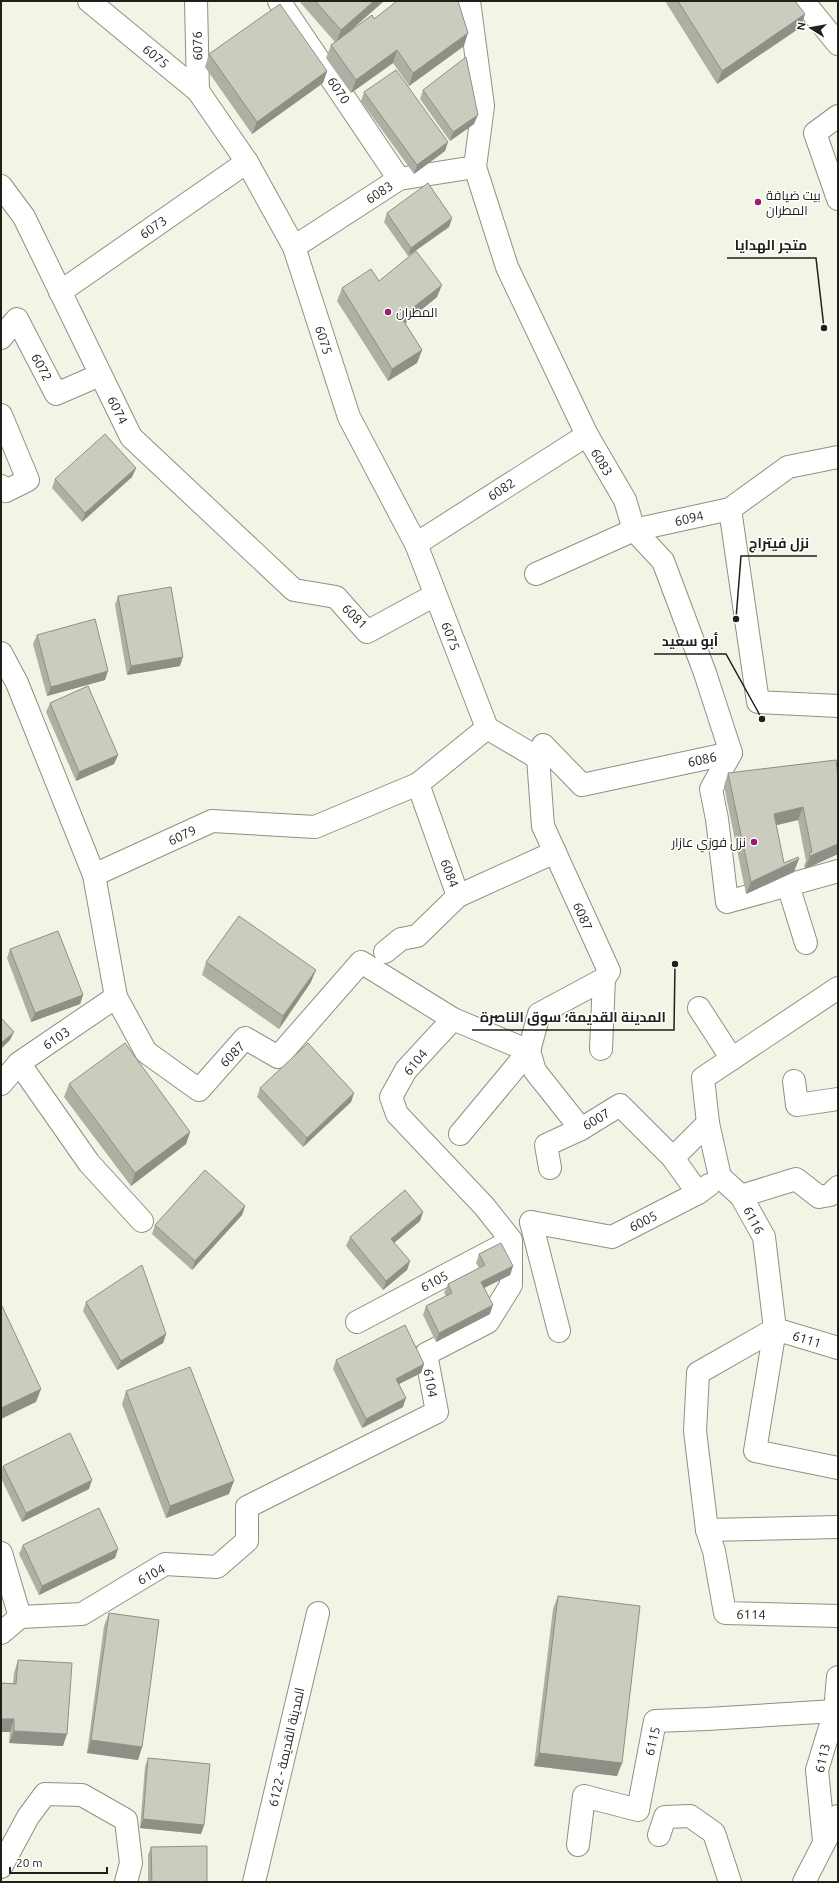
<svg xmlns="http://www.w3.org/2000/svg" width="839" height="1883" font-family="Ubuntu,Cairo,sans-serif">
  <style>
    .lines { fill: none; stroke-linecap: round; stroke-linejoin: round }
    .minor-casing { stroke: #8e9183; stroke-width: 24 }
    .minor { stroke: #fff; stroke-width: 22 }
    .wall { fill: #aeb0a3 }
    .shaded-wall { fill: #8d9085 }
    .building { fill: #cacdbe; stroke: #8d9085 }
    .poi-dot { fill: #9a1d74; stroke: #fff; stroke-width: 1.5 }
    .labels { text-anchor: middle; stroke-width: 3; stroke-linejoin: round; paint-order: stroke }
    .street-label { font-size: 13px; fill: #1f201a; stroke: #fff }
    .poi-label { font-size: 13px; fill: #1f201a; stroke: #fff; text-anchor: start }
    .leader { fill: none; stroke: #1f201a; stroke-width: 1.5 }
    .callout-dot { fill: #1f201a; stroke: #fff; stroke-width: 1.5 }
    .callout-label { font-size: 14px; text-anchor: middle; font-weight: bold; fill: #1f201a; stroke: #fff; stroke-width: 3; stroke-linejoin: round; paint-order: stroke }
  </style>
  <rect width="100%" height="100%" fill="#f2f5e5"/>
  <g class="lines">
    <defs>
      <g id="minor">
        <polyline points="89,1 198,91 247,162 294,247 349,417 416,544 487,728"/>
        <polyline points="196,1 198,91"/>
        <polyline points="279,1 399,179"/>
        <polyline points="469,1 483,106 475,167 507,267 587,435 625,500 634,530 663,561 705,673 731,753"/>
        <polyline points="803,1 838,44"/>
        <polyline points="838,116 815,133 838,199"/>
        <polyline points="1,186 24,217 131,437 294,590 336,597 367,632 435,595"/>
        <polyline points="294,247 399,179 475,167"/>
        <polyline points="60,292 247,162"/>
        <polyline points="1,338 17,319 56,394 100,375"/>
        <polyline points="1,415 28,480 6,491 1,486"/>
        <polyline points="730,509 758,702 838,706"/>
        <polyline points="416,544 587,435"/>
        <polyline points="536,574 634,530 730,509 788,467 838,457"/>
        <polyline points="1,653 17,683 94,875 212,821 315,827 418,784 487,728"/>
        <polyline points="487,728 538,758 543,745 582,785 731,753 711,789 717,819 727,902 838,871"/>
        <polyline points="538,758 543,826 609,971 604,979 601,1049"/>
        <polyline points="418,784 458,896"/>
        <polyline points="94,875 116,997 146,1052 199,1090 245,1038 278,1057 361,962 453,1019 529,1051 535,1071 581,1129"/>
        <polyline points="788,885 806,943"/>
        <polyline points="385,952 401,939 417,936 458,896 555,852"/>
        <polyline points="699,1008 732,1059"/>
        <polyline points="19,1063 89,1163 142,1221"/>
        <polyline points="794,1081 797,1105 838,1099"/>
        <polyline points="1,1084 19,1063 116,997"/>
        <polyline points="460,1134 529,1051 539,1014 604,979"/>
        <polyline points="673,1158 708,1123"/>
        <polyline points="550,1168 546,1145 581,1129 620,1105 673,1158 698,1193"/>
        <polyline points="720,1177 741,1196 764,1237 775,1329 755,1451 838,1468"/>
        <polyline points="720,1177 708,1123 703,1078 838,988"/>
        <polyline points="741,1196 796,1179 819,1197 830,1195 838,1187"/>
        <polyline points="531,1222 612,1237 698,1193 709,1185"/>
        <polyline points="531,1222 559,1331"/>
        <polyline points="357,1322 503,1245"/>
        <polyline points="775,1329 698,1373 695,1431 707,1530 714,1551 725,1613 838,1616"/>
        <polyline points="775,1329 838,1348"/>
        <polyline points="707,1530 838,1527"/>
        <polyline points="1,1553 20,1617"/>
        <polyline points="20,1617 82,1614 165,1564 217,1567 247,1541 247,1507 437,1412 426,1354 488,1322 511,1285 511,1240 484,1206 397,1114 391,1097 406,1070 453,1019"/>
        <polyline points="1,1633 20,1617"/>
        <polyline points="659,1835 665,1817 690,1816 714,1833 730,1882"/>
        <polyline points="824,1841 817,1770 835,1711 838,1677"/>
        <polyline points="578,1845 584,1796 638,1810 655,1721 707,1719 835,1711"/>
        <polyline points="1,1867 28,1817 45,1794 82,1795 126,1820 131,1863 126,1882"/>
        <polyline points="254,1882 318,1613"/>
        <polyline points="804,1882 838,1816"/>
      </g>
    </defs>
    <use href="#minor" class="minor-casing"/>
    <use href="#minor" class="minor"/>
  </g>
  <g class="wall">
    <polygon points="299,1 384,1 350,31 374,19 464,46 409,86 393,63 351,93 326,58 331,45 335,42"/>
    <polygon points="665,1 795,1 805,14 801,27 717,84"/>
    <polygon points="209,54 327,71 323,83 252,134 205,67"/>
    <polygon points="423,90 474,124 450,141 420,99"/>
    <polygon points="364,92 445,151 414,174 361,101"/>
    <polygon points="387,213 452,218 449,227 408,256 384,222"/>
    <polygon points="379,281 437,297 405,323 422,350 417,363 388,381 337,301 342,288"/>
    <polygon points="136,468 132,477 82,522 52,488 55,479"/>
    <polygon points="118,596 180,666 127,675 115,605"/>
    <polygon points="37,635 105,680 47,696 33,644"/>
    <polygon points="50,703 118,755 114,764 76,781 46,712"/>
    <polygon points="836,760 838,854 805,869 804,866 806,861 798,820 776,825 784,863 794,872 746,894 724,786 728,773"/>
    <polygon points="10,949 83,995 80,1004 31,1022 7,958"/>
    <polygon points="206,962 311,982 279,1029 202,975"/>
    <polygon points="69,1084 190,1132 186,1144 131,1186 64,1097"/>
    <polygon points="260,1088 354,1093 351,1102 303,1147 257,1097"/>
    <polygon points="245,1206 242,1215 192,1270 152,1234 155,1225"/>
    <polygon points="423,1212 420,1221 394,1243 410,1261 407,1270 383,1290 346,1246 350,1237"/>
    <polygon points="479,1254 513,1266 510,1275 484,1288 490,1314 436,1342 423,1315 426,1306 446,1296 444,1293 448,1284 479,1268 476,1263"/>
    <polygon points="86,1302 166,1334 163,1343 117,1370 83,1311"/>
    <polygon points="336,1360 424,1364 421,1373 399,1384 403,1407 362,1428 333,1369"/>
    <polygon points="126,1391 229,1494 166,1518 122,1404"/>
    <polygon points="3,1466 89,1489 22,1522 1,1478 1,1472"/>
    <polygon points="23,1545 115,1558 39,1595 19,1554"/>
    <polygon points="558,1596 622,1763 617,1776 534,1766 553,1609"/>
    <polygon points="109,1613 142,1747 138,1760 87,1753 104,1626"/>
    <polygon points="18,1660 63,1746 9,1743 10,1732 1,1732 1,1683 13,1683 14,1673"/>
    <polygon points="148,1758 204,1825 201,1834 140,1828 145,1767"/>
    <polygon points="151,1847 207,1882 148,1882 148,1855"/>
  </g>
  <g class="shaded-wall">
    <polygon points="374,1 384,1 336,43 341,30"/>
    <polygon points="805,14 801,27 717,84 722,71"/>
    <polygon points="468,33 464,46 409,86 413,73"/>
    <polygon points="397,50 393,63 351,93 356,80"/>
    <polygon points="327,71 323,83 252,134 257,122"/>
    <polygon points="478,115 474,124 450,141 453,132"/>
    <polygon points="448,142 445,151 414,174 417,165"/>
    <polygon points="452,218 449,227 408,256 411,248"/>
    <polygon points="442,285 437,297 397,330 401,317"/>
    <polygon points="422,350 417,363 388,381 392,369"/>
    <polygon points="136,468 132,477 82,522 85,513"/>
    <polygon points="183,657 180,666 127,675 131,666"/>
    <polygon points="108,671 105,680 47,696 51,687"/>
    <polygon points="118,755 114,764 76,781 79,772"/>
    <polygon points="803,807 798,820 769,827 774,814"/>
    <polygon points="838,844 838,854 805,869 810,856"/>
    <polygon points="799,859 794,872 746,894 751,882"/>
    <polygon points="316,970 311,982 279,1029 283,1016"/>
    <polygon points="83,995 80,1004 31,1022 35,1013"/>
    <polygon points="14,1032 10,1040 1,1049 1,1043"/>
    <polygon points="354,1093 351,1102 303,1147 307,1138"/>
    <polygon points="190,1132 186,1144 131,1186 135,1173"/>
    <polygon points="245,1206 242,1215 192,1270 195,1261"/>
    <polygon points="423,1212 420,1221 388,1248 391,1239"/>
    <polygon points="410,1261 407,1270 383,1290 386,1281"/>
    <polygon points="513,1266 510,1275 478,1291 481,1282"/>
    <polygon points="493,1305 490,1314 436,1342 439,1333"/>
    <polygon points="166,1334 163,1343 117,1370 121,1361"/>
    <polygon points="424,1364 421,1373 393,1387 396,1379"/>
    <polygon points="41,1389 36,1402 1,1419 1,1408"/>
    <polygon points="406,1398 403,1407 362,1428 366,1419"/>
    <polygon points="92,1480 89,1489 22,1522 26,1513"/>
    <polygon points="234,1481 229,1494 166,1518 170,1506"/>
    <polygon points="118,1549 115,1558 39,1595 42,1586"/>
    <polygon points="1,1719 14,1719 10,1732 1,1732"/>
    <polygon points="14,1731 67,1734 63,1746 9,1743"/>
    <polygon points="91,1740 142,1747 138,1760 87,1753"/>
    <polygon points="539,1753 622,1763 617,1776 534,1766"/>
    <polygon points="143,1819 204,1825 201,1834 140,1828"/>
  </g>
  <g class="building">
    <polygon points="315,1 374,1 341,30"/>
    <polygon points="397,1 458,1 468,33 413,73 397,50 356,80 331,45 372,15 374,19"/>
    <polygon points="678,1 795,1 805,14 722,71"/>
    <polygon points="280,4 327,71 257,122 209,54"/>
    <polygon points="466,57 478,115 453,132 423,90"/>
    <polygon points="396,70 448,142 417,165 364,92"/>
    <polygon points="428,183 452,218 411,248 387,213"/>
    <polygon points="416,251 442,285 401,317 422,350 392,369 342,288 371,269 379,281"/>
    <polygon points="105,434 136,468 85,513 55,479"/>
    <polygon points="171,587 183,657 131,666 118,596"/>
    <polygon points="95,619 108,671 51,687 37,635"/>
    <polygon points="88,686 118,755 79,772 50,703"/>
    <polygon points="836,760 838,777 838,844 810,856 809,853 812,852 803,807 774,814 784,863 798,857 799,859 751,882 728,773"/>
    <polygon points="239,916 316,970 283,1016 206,962"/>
    <polygon points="58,931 83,995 35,1013 10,949"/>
    <polygon points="1,1018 14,1032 1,1043"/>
    <polygon points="125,1043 190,1132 135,1173 69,1084"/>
    <polygon points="308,1043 354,1093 307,1138 260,1088"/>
    <polygon points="205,1170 245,1206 195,1261 155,1225"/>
    <polygon points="405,1190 423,1212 391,1239 410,1261 386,1281 350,1237"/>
    <polygon points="501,1243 513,1266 481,1282 493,1305 439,1333 426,1306 452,1293 448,1284 485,1265 479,1254"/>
    <polygon points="142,1265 166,1334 121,1361 86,1302"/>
    <polygon points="1,1306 2,1306 41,1389 1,1408"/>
    <polygon points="405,1325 424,1364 396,1379 406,1398 366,1419 336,1360"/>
    <polygon points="190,1367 234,1481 170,1506 126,1391"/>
    <polygon points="70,1433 92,1480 26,1513 3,1466"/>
    <polygon points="99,1508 118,1549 42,1586 23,1545"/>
    <polygon points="558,1596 640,1606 622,1763 539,1753"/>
    <polygon points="109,1613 159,1620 142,1747 91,1740"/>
    <polygon points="18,1660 72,1663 67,1734 14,1731 14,1719 1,1719 1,1683 16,1684"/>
    <polygon points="148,1758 210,1764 204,1825 143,1819"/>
    <polygon points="207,1846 207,1882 152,1882 151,1847"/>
  </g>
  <g class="poi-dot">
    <circle cx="758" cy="202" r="4"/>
    <circle cx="388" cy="312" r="4"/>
    <circle cx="754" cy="842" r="4"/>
  </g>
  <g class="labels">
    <g class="street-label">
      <text transform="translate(197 46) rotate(-91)" y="5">6076</text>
      <text transform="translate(156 56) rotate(39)" y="5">6075</text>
      <text transform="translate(339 90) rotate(56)" y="5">6070</text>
      <text transform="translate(379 192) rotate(-33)" y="5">6083</text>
      <text transform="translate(153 227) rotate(-35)" y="5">6073</text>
      <text transform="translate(324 340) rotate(72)" y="5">6075</text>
      <text transform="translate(42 367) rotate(62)" y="5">6072</text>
      <text transform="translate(118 410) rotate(64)" y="5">6074</text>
      <text transform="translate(602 462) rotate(59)" y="5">6083</text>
      <text transform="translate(501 489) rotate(-33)" y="5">6082</text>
      <text transform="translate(689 518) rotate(-13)" y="5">6094</text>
      <text transform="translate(355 616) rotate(45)" y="5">6081</text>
      <text transform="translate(451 636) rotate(69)" y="5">6075</text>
      <text transform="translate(702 759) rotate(-12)" y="5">6086</text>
      <text transform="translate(182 835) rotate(-25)" y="5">6079</text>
      <text transform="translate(450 873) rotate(70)" y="5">6084</text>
      <text transform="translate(583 916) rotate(66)" y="5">6087</text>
      <text transform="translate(56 1038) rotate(-34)" y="5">6103</text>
      <text transform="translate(232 1054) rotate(-45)" y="5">6087</text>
      <text transform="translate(415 1062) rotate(-50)" y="5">6104</text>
      <text transform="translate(596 1119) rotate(-31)" y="5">6007</text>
      <text transform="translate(754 1220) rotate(63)" y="5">6116</text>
      <text transform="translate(643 1221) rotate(-27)" y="5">6005</text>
      <text transform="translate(434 1281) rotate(-28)" y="5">6105</text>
      <text transform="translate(807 1339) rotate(17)" y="5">6111</text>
      <text transform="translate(431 1383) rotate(80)" y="5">6104</text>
      <text transform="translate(151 1574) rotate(-28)" y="5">6104</text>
      <text transform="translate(751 1614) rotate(1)" y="5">6114</text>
      <text transform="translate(652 1741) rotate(-77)" y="5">6115</text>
      <text transform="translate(286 1747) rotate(-77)" y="5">المدينة القديمة - 6122</text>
      <text transform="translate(822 1758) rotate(-77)" y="5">6113</text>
    </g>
    <g class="poi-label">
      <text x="766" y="200">بيت ضيافة<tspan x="766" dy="15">المطران</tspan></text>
      <text x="396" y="317">المطران</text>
      <text x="746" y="847" text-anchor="end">نزل فوزي عازار</text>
    </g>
  </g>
  <path class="leader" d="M824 328L816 258H727M736 619L741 556H817M762 719L726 654H654M675 964L674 1030H472"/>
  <g class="callout-dot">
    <circle cx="824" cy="328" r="4"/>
    <circle cx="736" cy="619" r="4"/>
    <circle cx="762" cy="719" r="4"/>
    <circle cx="675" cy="964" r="4"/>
  </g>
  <g class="callout-label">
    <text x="771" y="250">متجر الهدايا</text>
    <text x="779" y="548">نزل فيتراج</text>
    <text x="690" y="646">أبو سعيد</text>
    <text x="573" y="1022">المدينة القديمة؛ سوق الناصرة</text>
  </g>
  <rect width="839" height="1883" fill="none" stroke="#1f201a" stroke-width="4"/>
  <g transform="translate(811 28) rotate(281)" stroke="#ffffff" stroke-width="3" paint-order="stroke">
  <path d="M0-3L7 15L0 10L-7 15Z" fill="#1f201a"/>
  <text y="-6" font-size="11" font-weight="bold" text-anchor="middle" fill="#1f201a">N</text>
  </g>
  <path d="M10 1867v6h97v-6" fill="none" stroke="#1f201a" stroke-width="2"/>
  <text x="16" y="1867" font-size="12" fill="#1f201a" stroke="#ffffff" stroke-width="3" paint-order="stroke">20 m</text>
</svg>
